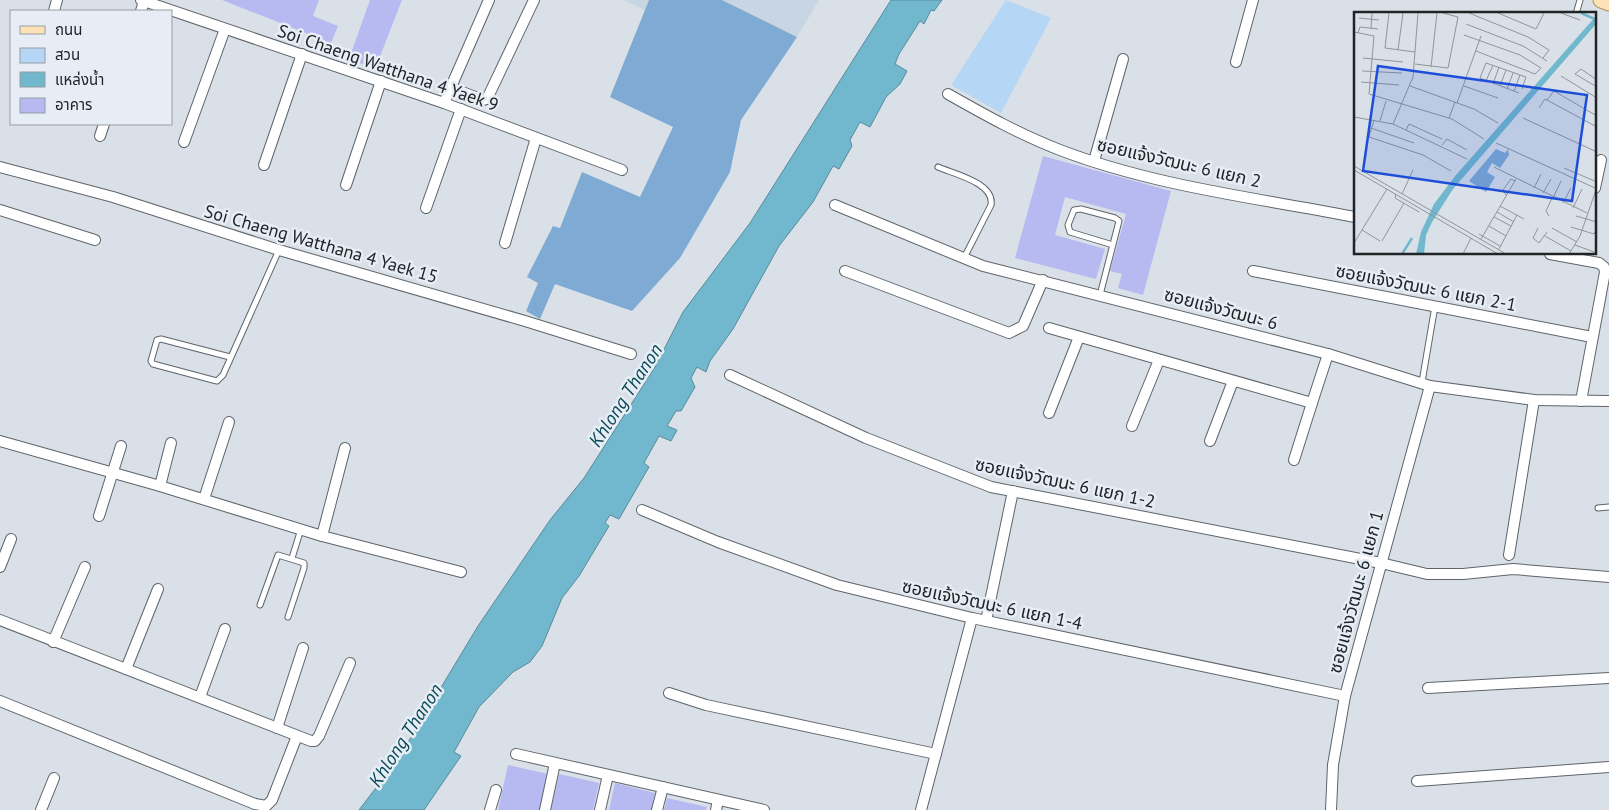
<svg xmlns="http://www.w3.org/2000/svg" width="1609" height="810" font-family="'PT Sans','Noto Sans Thai',sans-serif">
  <style>
    .built { fill: #c8d5e2 }
    .green { fill: #b6d6f6 }
    .forest { fill: #7eaad3 }
    .water { fill: #71b7cd; stroke: #598b9b }
    .building { fill: #b6baf1 }
    .lines { fill: none; stroke-linecap: round; stroke-linejoin: round }
    .service-casing { stroke: #5e646a; stroke-width: 7 }
    .minor-casing { stroke: #5e646a; stroke-width: 12 }
    .primary-casing { stroke: #af9264; stroke-width: 17 }
    .service { stroke: #fff; stroke-width: 5 }
    .minor { stroke: #fff; stroke-width: 10 }
    .primary { stroke: #fde2b6; stroke-width: 15 }
    .labels { text-anchor: middle; stroke-width: 5; stroke-linejoin: round; paint-order: stroke }
    .street-label { font-size: 18px; fill: #212427; stroke: #e6edf5 }
    .water-label { font-size: 19px; font-style: italic; fill: #0b4959; stroke: #e6edf5 }
    .inset-river { fill: none; stroke: #71b7cd; stroke-width: 2.5 }
    .inset-road { fill: none; stroke: #8f959a; stroke-width: 1 }
    .view { fill: #1d4ed8; fill-opacity: 0.15; stroke: #1d4ed8; stroke-width: 2.5 }
    .inset-edge { fill: none; stroke: #212427; stroke-width: 2.5 }
  </style>
  <rect width="100%" height="100%" fill="#d9e0e7"/>
  <g class="built">
    <polygon points="623,0 649,0 645,10"/>
    <polygon points="722,0 819,0 797,37"/>
  </g>
  <polygon class="green" points="1006,0 1051,18 1001,113 951,85"/>
  <polygon class="forest" points="649,0 722,0 797,37 741,120 730,172 680,258 632,311 555,284 540,319 526,311 538,283 527,277 553,226 560,228 582,172 640,197 673,127 610,97"/>
  <polygon class="water" points="891,0 942,0 934,11 931,10 924,24 920,21 899,54 895,64 907,71 900,84 886,97 870,127 860,122 850,140 852,146 839,169 833,166 813,202 779,246 733,329 710,361 706,372 697,367 691,378 695,387 681,411 676,411 667,426 677,430 671,441 659,436 644,463 649,467 619,519 610,515 605,523 609,526 579,576 562,598 542,646 530,662 513,672 479,707 454,752 461,756 424,810 359,810 398,759 478,626 550,520 584,478 655,367 683,312 750,223"/>
  <g class="building">
    <polygon points="222,0 319,0 313,16 338,26 331,43"/>
    <polygon points="370,0 402,0 375,69 349,59"/>
    <polygon points="1043,156 1171,191 1143,295 1118,288 1122,274 1110,271 1126,214 1065,197 1055,235 1105,249 1096,279 1015,258"/>
    <polygon points="508,765 548,774 540,810 498,810"/>
    <polygon points="559,774 599,783 593,810 551,810"/>
    <polygon points="615,783 655,793 651,810 609,810"/>
    <polygon points="667,798 707,807 706,810 664,810"/>
  </g>
  <g class="lines">
    <defs>
      <g id="service">
        <polyline points="1576,14 1580,0"/>
        <path d="M938,167C954,174 995,183 991,205L964,258"/>
        <polyline points="1100,295 1119,221 1115,218 1081,209 1074,210 1068,225 1070,232 1113,245"/>
        <polyline points="230,357 161,339 157,340 151,361 153,364 213,380 217,381 223,375 279,250"/>
        <polyline points="1422,382 1435,306"/>
        <polyline points="1598,508 1609,507"/>
        <polyline points="292,558 301,529"/>
        <polyline points="260,605 278,555 304,563 304,568 288,617"/>
      </g>
      <g id="minor">
        <polyline points="141,0 444,103 622,170"/>
        <polyline points="54,11 57,0"/>
        <polyline points="141,11 144,1"/>
        <polyline points="1236,62 1253,0"/>
        <polyline points="452,88 483,100 487,99 534,0"/>
        <path d="M948,94C985,115 1021,135 1060,150C1154,186 1257,198 1355,217"/>
        <polyline points="444,103 489,0"/>
        <polyline points="100,136 104,124"/>
        <polyline points="184,142 225,29"/>
        <polyline points="1094,161 1123,59"/>
        <polyline points="264,165 302,54"/>
        <polyline points="0,167 113,197 279,250 525,321 631,354"/>
        <polyline points="346,185 381,81"/>
        <polyline points="1595,188 1601,160"/>
        <polyline points="835,205 983,266 1328,354 1430,386 1534,400 1609,401"/>
        <polyline points="426,208 461,109"/>
        <polyline points="0,210 95,240"/>
        <polyline points="505,243 536,138"/>
        <polyline points="1550,254 1599,263 1604,267 1605,272 1581,401"/>
        <polyline points="845,271 1009,333 1023,326 1043,280"/>
        <polyline points="1253,271 1592,337"/>
        <polyline points="1049,328 1312,403 1328,354"/>
        <polyline points="730,375 866,438 991,487 1381,563 1427,574 1463,574 1513,569 1609,577"/>
        <polyline points="1049,413 1079,337"/>
        <polyline points="1132,426 1159,360"/>
        <polyline points="0,441 160,486 322,536 461,572"/>
        <polyline points="1210,441 1233,381"/>
        <polyline points="1294,460 1312,403"/>
        <polyline points="160,486 171,443"/>
        <polyline points="204,499 229,422"/>
        <polyline points="642,510 718,542 837,585 972,618 1345,696"/>
        <polyline points="99,516 121,446"/>
        <polyline points="322,536 345,448"/>
        <polyline points="1509,555 1534,400"/>
        <polyline points="0,567 11,539"/>
        <polyline points="0,620 311,741 315,741 319,736 350,663"/>
        <polyline points="986,621 1013,491"/>
        <polyline points="53,642 85,567"/>
        <polyline points="126,669 158,589"/>
        <polyline points="1428,688 1609,678"/>
        <polyline points="669,693 706,705 936,754"/>
        <polyline points="200,697 225,629"/>
        <polyline points="0,701 255,804 266,806 272,800 297,736"/>
        <polyline points="277,728 303,648"/>
        <polyline points="516,754 764,810"/>
        <polyline points="1417,781 1609,767"/>
        <polyline points="41,810 54,778"/>
        <polyline points="490,810 496,790"/>
        <polyline points="545,810 555,763"/>
        <polyline points="600,810 608,775"/>
        <polyline points="657,810 663,787"/>
        <polyline points="716,810 718,800"/>
        <polyline points="921,810 972,618"/>
        <polyline points="1331,810 1333,765 1345,696 1430,386"/>
      </g>
      <polyline id="primary" points="1601,0 1609,3"/>
    </defs>
    <use href="#service" class="service-casing"/>
    <use href="#minor" class="minor-casing"/>
    <use href="#primary" class="primary-casing"/>
    <use href="#service" class="service"/>
    <use href="#minor" class="minor"/>
    <use href="#primary" class="primary"/>
  </g>
  <g class="labels">
    <g class="street-label">
      <text transform="translate(388 68) rotate(19)" y="6">Soi Chaeng Watthana 4 Yaek 9</text>
      <text transform="translate(1179 163) rotate(13)" y="6">ซอยแจ้งวัฒนะ 6 แยก 2</text>
      <text transform="translate(321 244) rotate(16)" y="6">Soi Chaeng Watthana 4 Yaek 15</text>
      <text transform="translate(1426 288) rotate(11)" y="6">ซอยแจ้งวัฒนะ 6 แยก 2-1</text>
      <text transform="translate(1221 309) rotate(15)" y="6">ซอยแจ้งวัฒนะ 6</text>
      <text transform="translate(1065 483) rotate(12)" y="6">ซอยแจ้งวัฒนะ 6 แยก 1-2</text>
      <text transform="translate(1356 592) rotate(-75)" y="6">ซอยแจ้งวัฒนะ 6 แยก 1</text>
      <text transform="translate(992 605) rotate(12)" y="6">ซอยแจ้งวัฒนะ 6 แยก 1-4</text>
    </g>
    <g class="water-label">
      <text transform="translate(625 395) rotate(-57)" y="7">Khlong Thanon</text>
      <text transform="translate(405 735) rotate(-57)" y="7">Khlong Thanon</text>
    </g>
  </g>
  <g transform="translate(1354 12)">
    <rect width="242" height="242" fill="#d9e0e7"/>
    <path d="M142,137L151,141L154,137L155,143L146,156L138,151L133,160L141,165L132,180L115,169Z" fill="#7eaad3"/>
    <path d="M242,4V12L99,177L78,210L72,223L70,242H62L67,220L80,192L102,163Z" fill="#71b7cd"/>
    <path class="inset-river" d="M227,1L243,8M48,242L58,226"/>
    <path class="inset-road" d="M35,1L31,36L61,40M115,1L174,25L195,38L189,46M144,1L182,17L190,1M207,1L226,8M5,6L25,8M112,12L169,34L193,49M17,16L18,1M0,20L20,24L15,82L98,107L130,127M4,21L6,15L24,17M110,23L166,43L187,56L181,62L122,39M44,38L49,1M9,46L49,50M61,52L94,56L104,5L89,1M77,55L83,1M8,59L48,61M207,64L243,86M243,68L227,57L221,62L243,75M132,69L139,53M7,70L45,73M139,72L145,55M56,74L120,97L144,111M110,74L144,86M146,74L152,58M153,77L159,61M160,79L166,63M165,81L126,66L132,51L172,65L168,77M193,88L200,79L243,104M103,91L127,24M185,96L191,87L243,115M0,105L39,112L113,147M95,106L101,90M169,106L243,140M20,108L15,125L69,143L97,159M26,109L32,89M39,112L59,65L64,1M17,116L60,131M52,118L55,112L88,127M142,131L241,176M88,133L93,127L113,138M0,154L152,242M140,155L233,201M210,156L243,170M0,158L144,242M180,176L187,162M189,181L197,167M42,182L41,186L65,200M48,182L59,158M152,183L149,178L157,167L161,169M199,186L207,169M209,191L217,176M146,194L170,207M219,196L228,177M143,200L160,210M195,204L192,199L198,186M222,204L243,210M140,205L157,214M135,214L152,224M217,215L240,222L243,216M184,216L179,226L185,231L193,220M198,216L223,230M8,218L26,229M125,222L146,234M191,224L217,239M127,227L162,167M28,229L50,191M0,231L33,177M221,233L243,241M145,237L163,203M109,242L117,226M215,242L226,224L243,175"/>
    <path class="view" d="M24,54L233,83L218,189L9,159Z"/>
    <rect width="242" height="242" class="inset-edge"/>
  </g>
  <rect x="10" y="10" width="162" height="115" fill="#e6edf5" stroke="#979da3"/>
  <rect x="20" y="26" width="25" height="8" fill="#fde2b6" stroke="#979da3"/>
  <text x="55" y="35" font-size="15" fill="#212427">ถนน</text>
  <rect x="20" y="48" width="25" height="15" fill="#b6d6f6" stroke="#979da3"/>
  <text x="55" y="60" font-size="15" fill="#212427">สวน</text>
  <rect x="20" y="72" width="25" height="15" fill="#71b7cd" stroke="#979da3"/>
  <text x="55" y="85" font-size="15" fill="#212427">แหล่งน้ำ</text>
  <rect x="20" y="98" width="25" height="15" fill="#b6baf1" stroke="#979da3"/>
  <text x="55" y="110" font-size="15" fill="#212427">อาคาร</text>
</svg>
